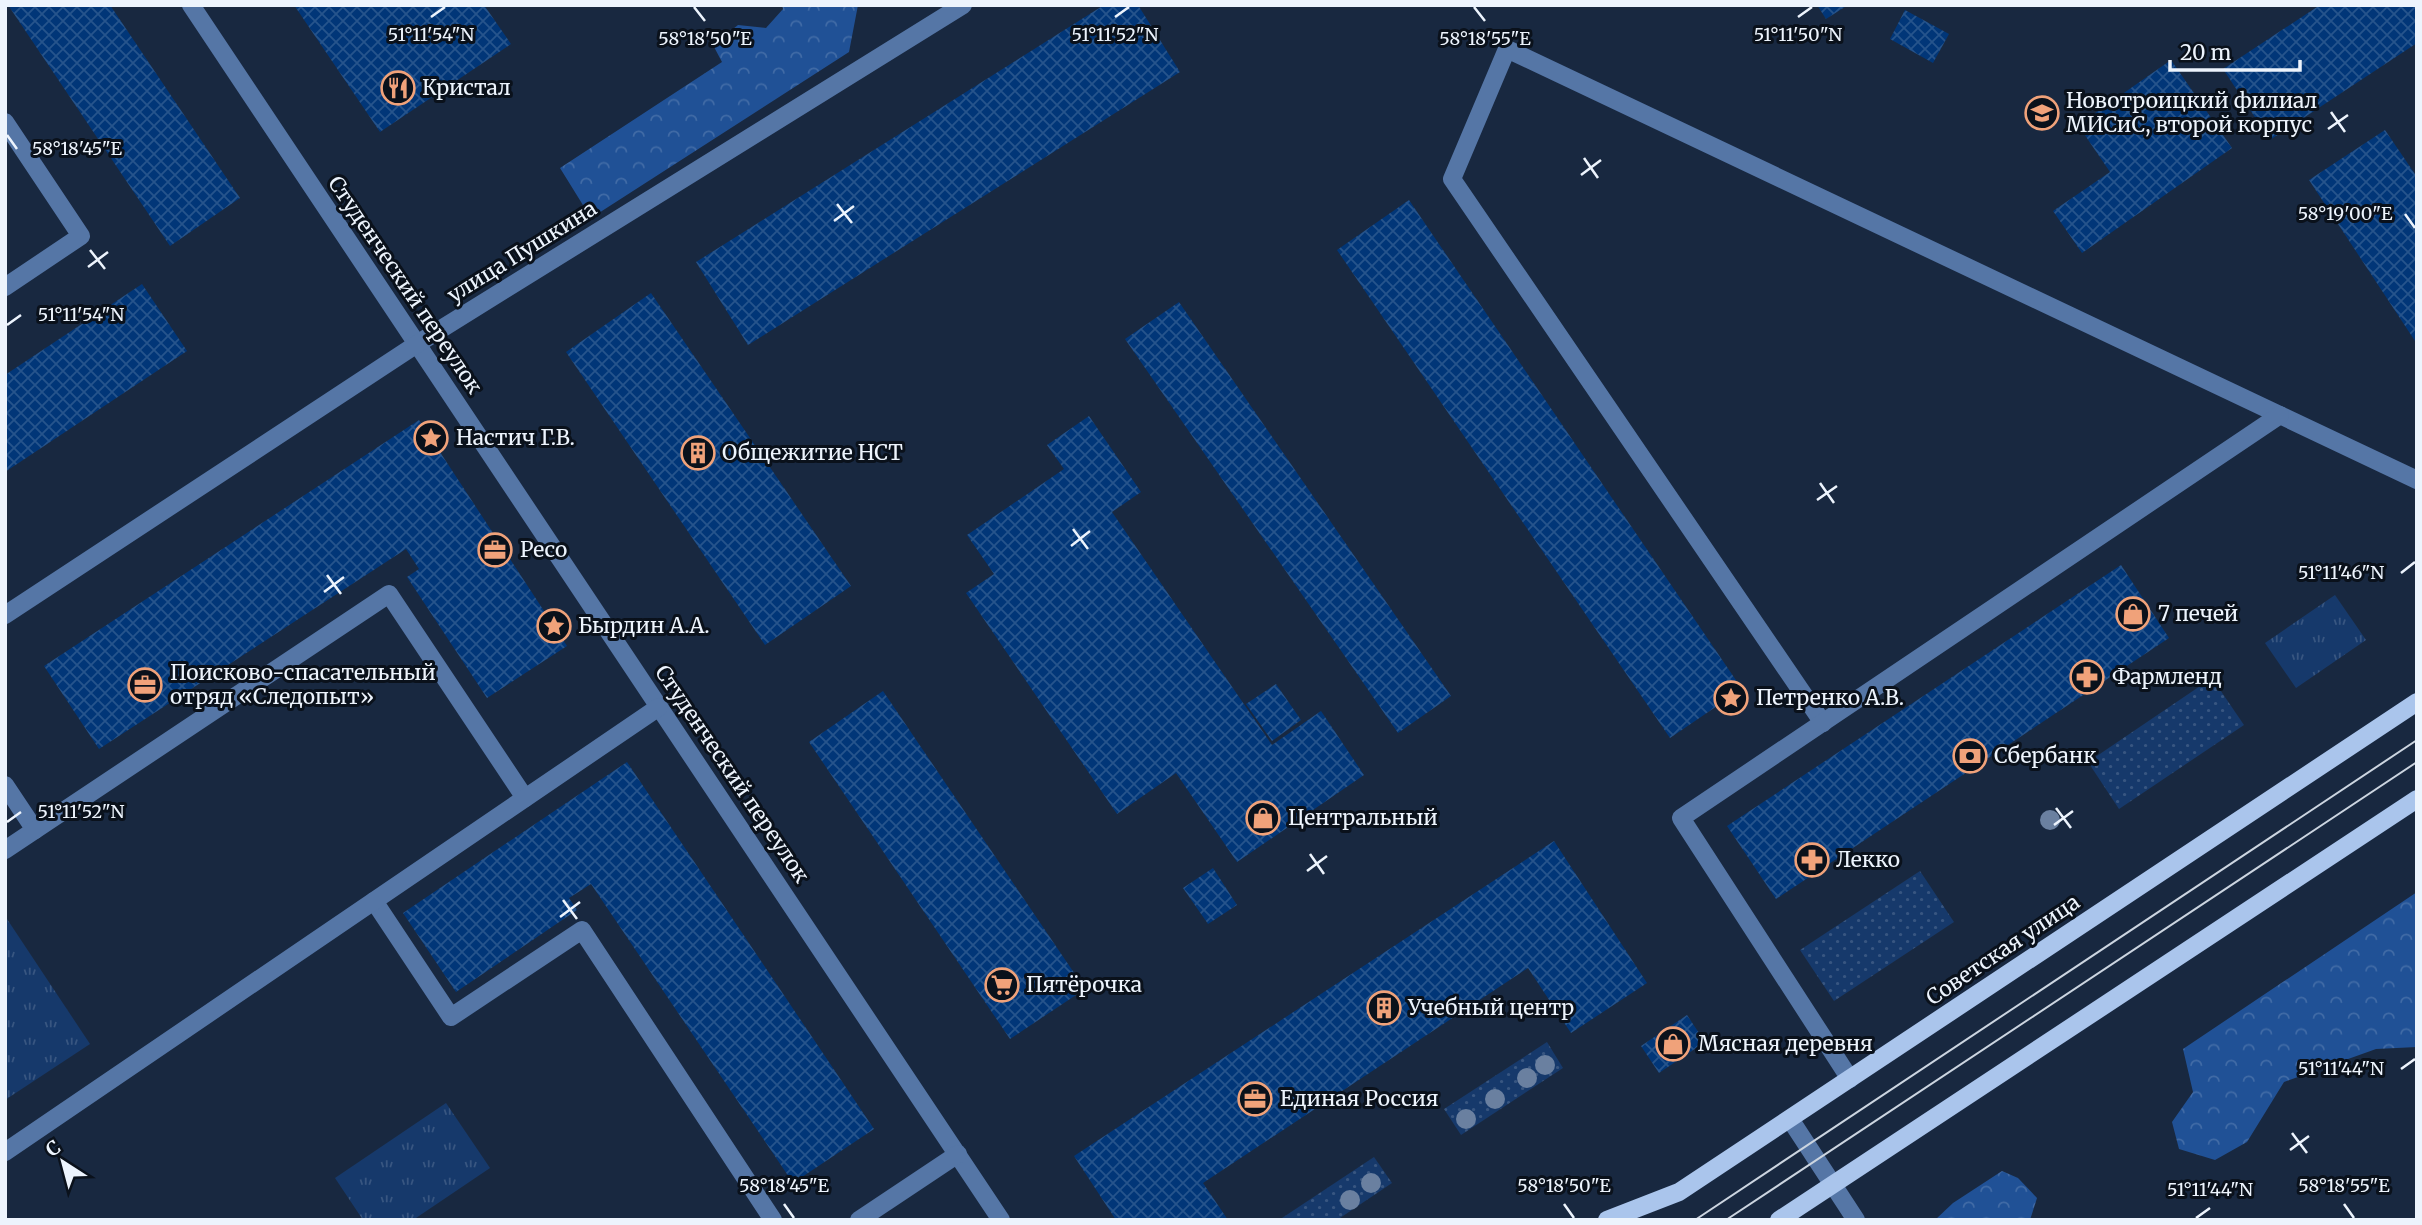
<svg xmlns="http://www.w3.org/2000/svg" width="2422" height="1225" font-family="Merriweather,serif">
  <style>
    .grass { fill: url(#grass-dots) }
    .forest { fill: url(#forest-crowns) }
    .park { fill: url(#park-tufts) }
    .building { fill: url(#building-cross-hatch) }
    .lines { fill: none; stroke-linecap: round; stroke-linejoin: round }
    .minor { stroke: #5576a6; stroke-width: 18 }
    .major { stroke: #aac5ec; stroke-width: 18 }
    .tram { stroke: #ccd5e0; stroke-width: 2 }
    .tree { fill: #6a80a0 }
    .ticks { fill: none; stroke: #edf4fd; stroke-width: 2.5 }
    .labels { text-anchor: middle; stroke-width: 6; stroke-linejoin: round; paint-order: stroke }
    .poi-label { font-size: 21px; fill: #edf4fd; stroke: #0a111b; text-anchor: start }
    .street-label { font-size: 21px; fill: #edf4fd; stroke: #0a111b }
    .ticks-label { font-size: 18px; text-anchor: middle; fill: #edf4fd; stroke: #0a111b; stroke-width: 6; stroke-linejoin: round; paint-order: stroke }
  </style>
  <defs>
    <pattern id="grass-dots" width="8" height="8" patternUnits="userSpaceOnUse" patternTransform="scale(1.75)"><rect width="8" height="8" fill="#16396b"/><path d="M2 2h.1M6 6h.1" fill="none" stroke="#385681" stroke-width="1.8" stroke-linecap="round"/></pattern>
    <pattern id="forest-crowns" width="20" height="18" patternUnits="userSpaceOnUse" patternTransform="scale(1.75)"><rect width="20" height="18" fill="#205196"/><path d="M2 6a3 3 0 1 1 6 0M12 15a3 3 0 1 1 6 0" fill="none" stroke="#416ba6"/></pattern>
    <pattern id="park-tufts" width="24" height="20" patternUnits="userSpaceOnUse" patternTransform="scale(1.75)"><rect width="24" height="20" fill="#16396b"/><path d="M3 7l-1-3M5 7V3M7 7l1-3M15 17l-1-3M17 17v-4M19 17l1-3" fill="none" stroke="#385681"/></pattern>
    <pattern id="building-cross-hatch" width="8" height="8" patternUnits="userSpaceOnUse" patternTransform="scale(1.75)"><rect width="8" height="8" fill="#013678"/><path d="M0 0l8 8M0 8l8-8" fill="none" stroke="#26548c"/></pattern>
  </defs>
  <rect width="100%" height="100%" fill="#182840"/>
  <g class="grass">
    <polygon points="2212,678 2244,725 2119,809 2088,762"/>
    <polygon points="1920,871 1954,922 1834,1001 1800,950"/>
    <polygon points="1547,1042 1563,1068 1461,1135 1444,1109"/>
    <polygon points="1374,1157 1392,1183 1337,1220 1279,1220"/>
  </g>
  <g class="forest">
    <polygon points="782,5 858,5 849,52 591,218 560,168 722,62 713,45 738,25 766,28 783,9"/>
    <polygon points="2417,892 2417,1047 2376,1049 2284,1082 2247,1142 2215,1160 2179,1149 2172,1122 2193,1092 2183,1049"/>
    <polygon points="2002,1171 2018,1178 2037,1198 2030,1220 1935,1220 1953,1203"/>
  </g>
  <g class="park">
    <polygon points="2335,595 2366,640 2296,688 2265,643"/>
    <polygon points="5,916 90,1044 5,1100"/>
    <polygon points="446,1103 490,1168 413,1220 363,1220 335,1178"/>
  </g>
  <g class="building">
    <polygon points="8,5 110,5 240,198 170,246"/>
    <polygon points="294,5 484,5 511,44 380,132"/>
    <polygon points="1104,5 1138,5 1180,72 748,345 696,262"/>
    <polygon points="1817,5 1848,5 1826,19"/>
    <polygon points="2320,5 2417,5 2417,43 2270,140 2223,69"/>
    <polygon points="1905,10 1949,34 1933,63 1890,39"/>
    <polygon points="2171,60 2232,148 2082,253 2053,211 2110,172 2078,125"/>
    <polygon points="2385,130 2417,177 2417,344 2309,180"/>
    <polygon points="1409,200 1742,689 1670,738 1337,250"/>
    <polygon points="142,284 187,351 5,472 5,375"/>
    <polygon points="651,293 851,586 765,645 566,352"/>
    <polygon points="1179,302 1451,696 1398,733 1125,339"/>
    <polygon points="1089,416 1141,492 1112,512 1272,745 1321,711 1364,775 1237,862 1176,773 1117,814 966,593 994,574 967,535 1064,469 1047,445"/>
    <polygon points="419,420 567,646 487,698 407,577 419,569 406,549 99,749 44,666"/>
    <polygon points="2121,565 2169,638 1776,899 1727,826"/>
    <polygon points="1276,684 1301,720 1272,741 1246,704"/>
    <polygon points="883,691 1085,989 1010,1039 809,742"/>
    <polygon points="627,762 874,1129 793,1183 591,884 569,898 577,910 456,992 403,913"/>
    <polygon points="1554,841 1647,983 1571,1033 1528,968 1203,1183 1228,1220 1116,1220 1074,1156"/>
    <polygon points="1213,868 1237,905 1208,924 1183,888"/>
    <polygon points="1687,1015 1705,1042 1659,1073 1641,1046"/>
  </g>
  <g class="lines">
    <g class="minor">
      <polyline points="191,5 1001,1220"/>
      <polyline points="5,122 81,236 5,287"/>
      <polyline points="5,615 417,344 963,5"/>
      <polyline points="1823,723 1452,179 1507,49 2417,480"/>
      <polyline points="5,785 35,830"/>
      <polyline points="5,850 389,594 525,798"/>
      <polyline points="374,901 451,1017 582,930 773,1220"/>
      <polyline points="1850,1079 1681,818 2280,415"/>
      <polyline points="1790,1119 1856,1220"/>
      <polyline points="5,1152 659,707"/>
      <polyline points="859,1220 958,1154"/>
    </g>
    <g class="major">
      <polyline points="1607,1220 1679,1192 2417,702"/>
      <polyline points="1779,1220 2417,799"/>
    </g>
    <g class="tram">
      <polyline points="1695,1220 2417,740"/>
      <polyline points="1726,1220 2417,762"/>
    </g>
  </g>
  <g class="tree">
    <circle cx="2050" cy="820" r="10"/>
    <circle cx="1545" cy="1065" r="10"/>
    <circle cx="1527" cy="1078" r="10"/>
    <circle cx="1495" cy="1099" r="10"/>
    <circle cx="1466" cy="1119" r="10"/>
    <circle cx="1371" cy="1183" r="10"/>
    <circle cx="1350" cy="1200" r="10"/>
  </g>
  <path class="ticks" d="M694,7L705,21M1474,7L1485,21M431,17L445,7M1115,17L1129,7M1798,17L1812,7M2331,112L2345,132M2328,129L2348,115M7,135L17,149M1584,158L1598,178M1581,175L1601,160M837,204L852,223M2405,214L2415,228M834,221L854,206M90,250L105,269M88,267L108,252M7,325L21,315M1820,483L1834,503M1817,500L1837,486M1073,529L1088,549M1071,546L1090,531M2401,573L2415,562M327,575L341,594M324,592L344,577M2056,808L2071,828M7,822L21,812M2054,825L2073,811M1310,854L1324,874M1307,871L1327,856M563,900L577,919M560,917L580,902M2401,1069L2415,1059M2292,1133L2307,1153M2290,1150L2309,1136M784,1204L794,1218M1564,1204L1574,1218M2344,1204L2354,1218M2196,1218L2210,1208"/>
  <defs>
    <symbol id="restaurant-ring" viewBox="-11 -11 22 22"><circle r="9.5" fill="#0a111b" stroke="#f0a27a" stroke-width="1.5"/><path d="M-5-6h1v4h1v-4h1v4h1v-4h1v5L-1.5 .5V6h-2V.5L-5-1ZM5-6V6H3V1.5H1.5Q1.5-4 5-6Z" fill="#f0a27a"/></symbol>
    <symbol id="university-ring" viewBox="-11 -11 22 22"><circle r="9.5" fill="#0a111b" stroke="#f0a27a" stroke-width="1.5"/><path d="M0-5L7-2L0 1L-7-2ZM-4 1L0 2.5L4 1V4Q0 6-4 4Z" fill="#f0a27a"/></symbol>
    <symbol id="sight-ring" viewBox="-11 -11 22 22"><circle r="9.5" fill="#0a111b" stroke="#f0a27a" stroke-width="1.5"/><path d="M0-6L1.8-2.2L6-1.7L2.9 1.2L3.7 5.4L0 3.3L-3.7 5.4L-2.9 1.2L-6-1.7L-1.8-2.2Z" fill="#f0a27a"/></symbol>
    <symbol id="building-ring" viewBox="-11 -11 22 22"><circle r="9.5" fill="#0a111b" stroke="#f0a27a" stroke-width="1.5"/><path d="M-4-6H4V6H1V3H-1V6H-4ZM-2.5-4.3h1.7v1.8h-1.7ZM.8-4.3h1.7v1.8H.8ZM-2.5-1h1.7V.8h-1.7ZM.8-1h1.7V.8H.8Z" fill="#f0a27a"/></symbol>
    <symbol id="office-ring" viewBox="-11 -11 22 22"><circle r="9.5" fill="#0a111b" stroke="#f0a27a" stroke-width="1.5"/><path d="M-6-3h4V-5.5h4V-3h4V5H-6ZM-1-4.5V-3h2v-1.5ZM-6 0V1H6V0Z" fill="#f0a27a"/></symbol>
    <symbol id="shop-ring" viewBox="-11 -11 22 22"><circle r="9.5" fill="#0a111b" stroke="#f0a27a" stroke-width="1.5"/><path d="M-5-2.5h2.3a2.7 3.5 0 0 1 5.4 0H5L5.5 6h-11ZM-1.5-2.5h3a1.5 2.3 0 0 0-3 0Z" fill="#f0a27a"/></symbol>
    <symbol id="pharmacy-ring" viewBox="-11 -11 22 22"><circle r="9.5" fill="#0a111b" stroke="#f0a27a" stroke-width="1.5"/><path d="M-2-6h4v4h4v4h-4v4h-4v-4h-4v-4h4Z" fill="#f0a27a"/></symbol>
    <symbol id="bank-ring" viewBox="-11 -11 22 22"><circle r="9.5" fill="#0a111b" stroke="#f0a27a" stroke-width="1.5"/><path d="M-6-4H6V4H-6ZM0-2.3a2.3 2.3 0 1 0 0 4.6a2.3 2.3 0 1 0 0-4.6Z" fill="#f0a27a"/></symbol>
    <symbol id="supermarket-ring" viewBox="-11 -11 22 22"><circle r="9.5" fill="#0a111b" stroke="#f0a27a" stroke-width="1.5"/><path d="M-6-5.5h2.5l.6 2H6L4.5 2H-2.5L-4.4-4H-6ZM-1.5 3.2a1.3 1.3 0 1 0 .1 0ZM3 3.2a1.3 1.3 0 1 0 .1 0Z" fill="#f0a27a"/></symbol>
  </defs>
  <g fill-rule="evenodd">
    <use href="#restaurant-ring" x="379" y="69" width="38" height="38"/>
    <use href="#university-ring" x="2023" y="94" width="38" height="38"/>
    <use href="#sight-ring" x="412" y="419" width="38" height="38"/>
    <use href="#building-ring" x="679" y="434" width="38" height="38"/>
    <use href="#office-ring" x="476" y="531" width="38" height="38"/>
    <use href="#shop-ring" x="2114" y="595" width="38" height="38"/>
    <use href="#sight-ring" x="535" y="607" width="38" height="38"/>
    <use href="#pharmacy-ring" x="2068" y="658" width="38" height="38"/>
    <use href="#office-ring" x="126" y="666" width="38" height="38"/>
    <use href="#sight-ring" x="1712" y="679" width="38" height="38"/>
    <use href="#bank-ring" x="1951" y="737" width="38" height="38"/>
    <use href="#shop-ring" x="1244" y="799" width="38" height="38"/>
    <use href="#pharmacy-ring" x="1793" y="841" width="38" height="38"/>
    <use href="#supermarket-ring" x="983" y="966" width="38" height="38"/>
    <use href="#building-ring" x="1365" y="989" width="38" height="38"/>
    <use href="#shop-ring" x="1654" y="1025" width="38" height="38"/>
    <use href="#office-ring" x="1236" y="1080" width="38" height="38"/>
  </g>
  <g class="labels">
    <g class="poi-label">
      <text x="422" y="95">Кристал</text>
      <text x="2066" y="108">Новотроицкий филиал<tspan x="2066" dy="24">МИСиС, второй корпус</tspan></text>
      <text x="456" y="445">Настич Г.В.</text>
      <text x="722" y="460">Общежитие НСТ</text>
      <text x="520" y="557">Ресо</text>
      <text x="2158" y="621">7 печей</text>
      <text x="578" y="633">Бырдин А.А.</text>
      <text x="170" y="680">Поисково-спасательный<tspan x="170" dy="24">отряд «Следопыт»</tspan></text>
      <text x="2112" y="684">Фармленд</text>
      <text x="1756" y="705">Петренко А.В.</text>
      <text x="1994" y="763">Сбербанк</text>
      <text x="1288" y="825">Центральный</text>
      <text x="1836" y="867">Лекко</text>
      <text x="1026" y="992">Пятёрочка</text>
      <text x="1408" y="1015">Учебный центр</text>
      <text x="1698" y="1051">Мясная деревня</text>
      <text x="1280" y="1106">Единая Россия</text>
    </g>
    <g class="street-label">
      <text transform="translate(522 252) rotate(-32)" y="7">улица Пушкина</text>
      <text transform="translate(405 285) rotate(56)" y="7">Студенческий переулок</text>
      <text transform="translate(732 774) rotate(56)" y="7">Студенческий переулок</text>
      <text transform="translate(2003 950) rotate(-34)" y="7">Советская улица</text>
    </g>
  </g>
  <g class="ticks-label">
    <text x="431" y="41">51°11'54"N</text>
    <text x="1115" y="41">51°11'52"N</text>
    <text x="1798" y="41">51°11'50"N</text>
    <text x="705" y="45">58°18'50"E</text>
    <text x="1485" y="45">58°18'55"E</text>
    <text x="77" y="155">58°18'45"E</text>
    <text x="2345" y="220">58°19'00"E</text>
    <text x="81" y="321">51°11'54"N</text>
    <text x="2341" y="579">51°11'46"N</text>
    <text x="81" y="818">51°11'52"N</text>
    <text x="2341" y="1075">51°11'44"N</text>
    <text x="784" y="1192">58°18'45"E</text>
    <text x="1564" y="1192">58°18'50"E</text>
    <text x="2344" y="1192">58°18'55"E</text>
    <text x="2210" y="1196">51°11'44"N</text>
  </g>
  <rect width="2422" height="1225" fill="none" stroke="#edf4fd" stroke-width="14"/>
  <g transform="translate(63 1162) rotate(324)" stroke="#0a111b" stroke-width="5" paint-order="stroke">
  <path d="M0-5L12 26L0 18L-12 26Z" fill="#edf4fd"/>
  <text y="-10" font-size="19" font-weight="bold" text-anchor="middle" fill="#edf4fd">С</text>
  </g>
  <path d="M2170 60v10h130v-10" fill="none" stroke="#edf4fd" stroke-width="3.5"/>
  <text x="2180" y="60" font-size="21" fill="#edf4fd" stroke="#0a111b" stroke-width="5" paint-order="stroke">20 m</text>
</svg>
